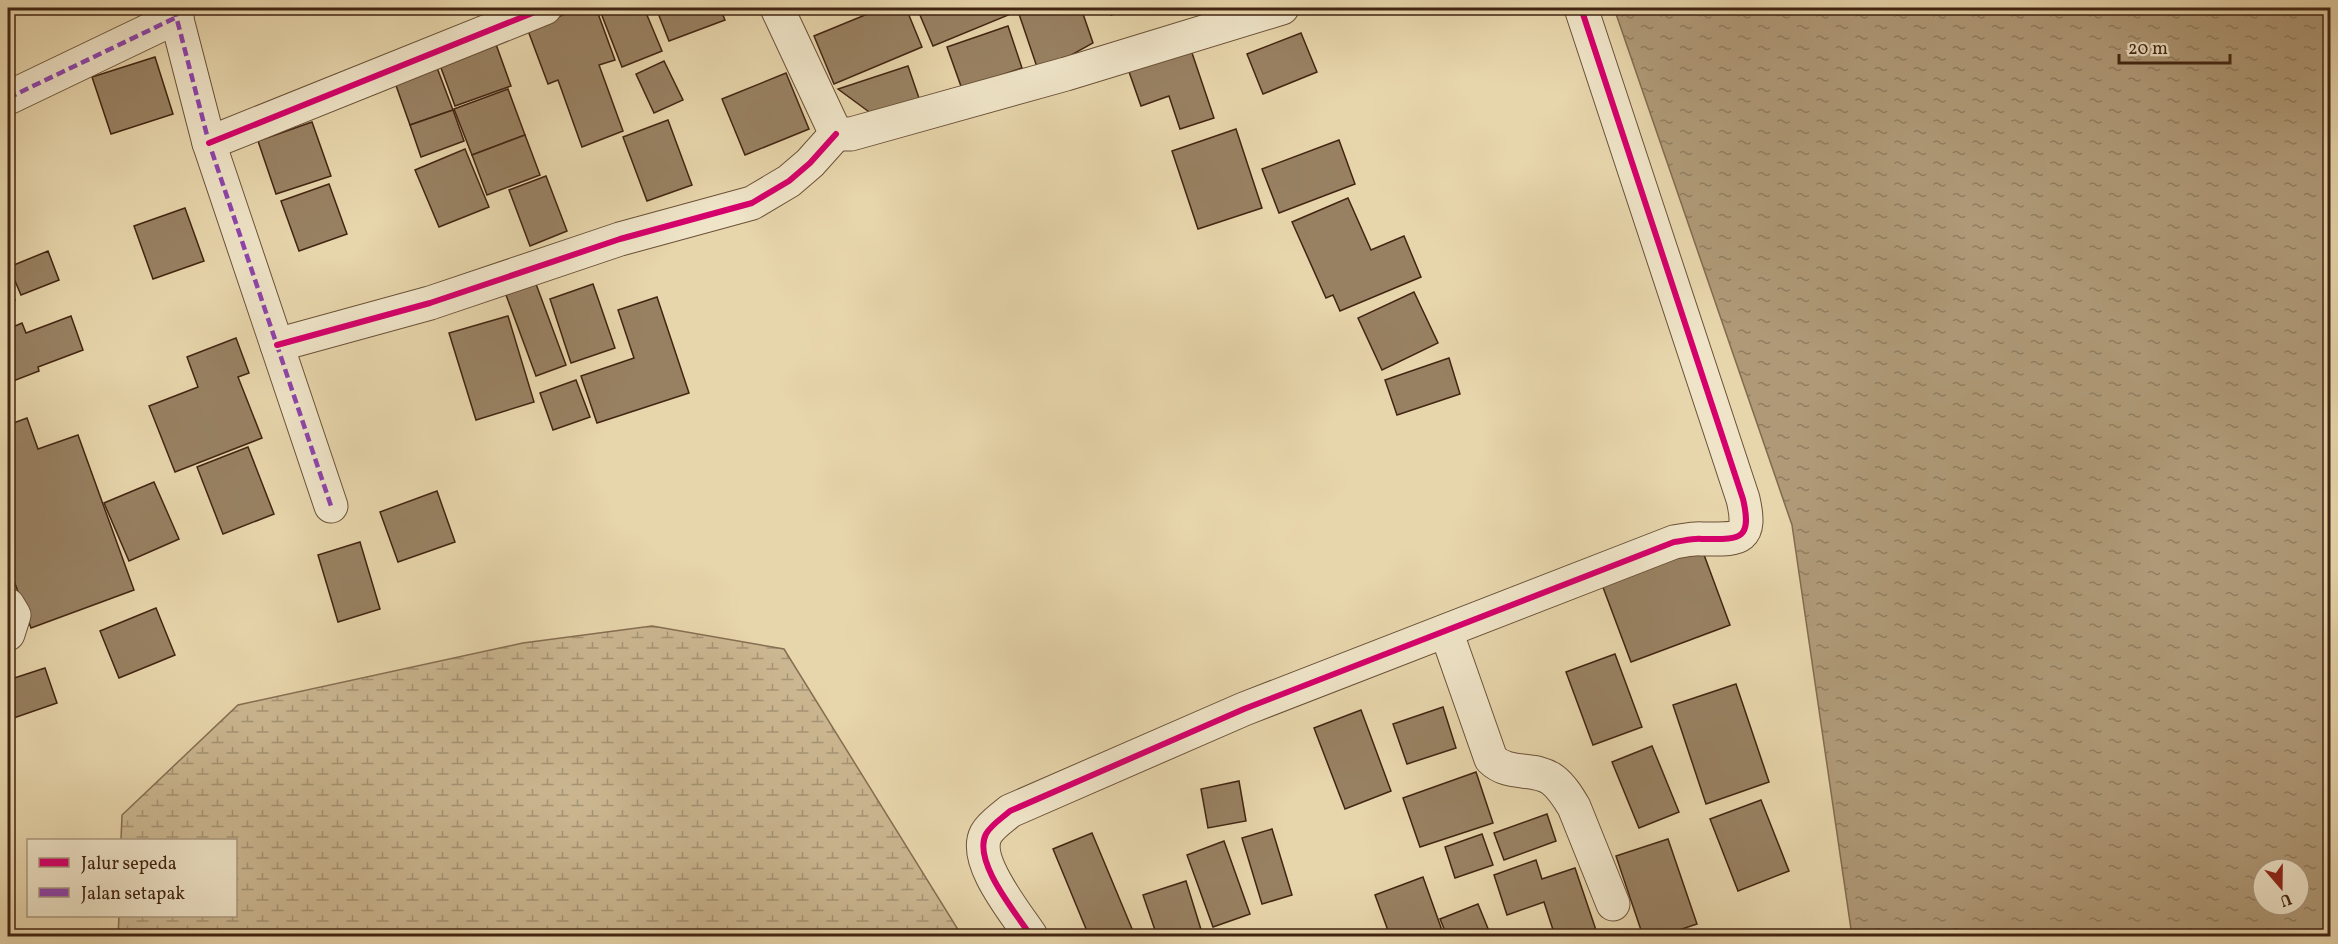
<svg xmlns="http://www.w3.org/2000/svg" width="2338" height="944" font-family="Vollkorn,serif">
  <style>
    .wetland { fill: url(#wetland-marsh); stroke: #866e52; stroke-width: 1.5 }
    .water { fill: url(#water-ripples); stroke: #836b4f; stroke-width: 1.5; fill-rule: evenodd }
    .building { fill: #988162; stroke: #422512; stroke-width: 1.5 }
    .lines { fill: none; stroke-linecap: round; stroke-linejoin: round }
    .minor-casing { stroke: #6b5138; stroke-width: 35 }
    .minor { stroke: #efe4c8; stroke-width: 33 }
    .quiet { stroke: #8e44ad; stroke-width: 4.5; stroke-dasharray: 9 4.5; stroke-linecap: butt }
    .cycleway-casing { stroke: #efe4c8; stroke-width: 10 }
    .cycleway { stroke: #d6006c; stroke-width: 6 }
  </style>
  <defs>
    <pattern id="wetland-marsh" width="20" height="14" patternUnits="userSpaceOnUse" patternTransform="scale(1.5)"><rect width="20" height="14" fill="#cbb791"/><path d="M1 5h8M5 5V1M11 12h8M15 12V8" fill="none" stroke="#a69575"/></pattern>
    <pattern id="water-ripples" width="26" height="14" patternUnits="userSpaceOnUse" patternTransform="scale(1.5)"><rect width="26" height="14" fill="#af9977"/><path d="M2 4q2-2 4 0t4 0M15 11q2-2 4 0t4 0" fill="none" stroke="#907d60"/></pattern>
  </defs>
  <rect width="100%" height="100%" fill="#e7d5ab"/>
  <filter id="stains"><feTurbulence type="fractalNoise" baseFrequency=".00333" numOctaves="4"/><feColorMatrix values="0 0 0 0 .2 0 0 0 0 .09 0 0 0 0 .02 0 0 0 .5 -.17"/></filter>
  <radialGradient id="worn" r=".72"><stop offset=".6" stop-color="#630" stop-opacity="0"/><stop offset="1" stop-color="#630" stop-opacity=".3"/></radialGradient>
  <polygon class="wetland" points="652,626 784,649 962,936 118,936 119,916 236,916 236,840 121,840 122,815 238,705 523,643"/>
  <path class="water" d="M1614,8H2330V936H1852L1792,525ZM2263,869H2299V905H2263Z"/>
  <g class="building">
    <polygon points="582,8 596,8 615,60 599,65 623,131 582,147 558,80 548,84 527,28"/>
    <polygon points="599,8 644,8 662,51 622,67"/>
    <polygon points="656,8 720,8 725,20 669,41"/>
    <polygon points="810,8 827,8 812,13"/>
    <polygon points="882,8 906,8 922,47 834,84 814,36"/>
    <polygon points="917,8 1022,8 1023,9 933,46"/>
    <polygon points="1039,8 1081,8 1093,43 1039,73 1019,14"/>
    <polygon points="1109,8 1133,8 1111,15"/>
    <polygon points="1008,26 1022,68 962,89 947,47"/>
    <polygon points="1301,33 1317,72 1263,94 1247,54"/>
    <polygon points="493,36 511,86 455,106 437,57"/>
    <polygon points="1190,47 1214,118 1180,129 1169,96 1141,106 1128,69"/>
    <polygon points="155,57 173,114 111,134 92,77"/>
    <polygon points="664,61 683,100 654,113 636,74"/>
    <polygon points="436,65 453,110 410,125 394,80"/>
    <polygon points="908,66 920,101 872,114 838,89"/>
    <polygon points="786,73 809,129 745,155 722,99"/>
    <polygon points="508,89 525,135 472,155 454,109"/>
    <polygon points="453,110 464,141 421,157 410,125"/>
    <polygon points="668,120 692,185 647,201 623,137"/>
    <polygon points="312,122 331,176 276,194 258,141"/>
    <polygon points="1236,129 1262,208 1198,229 1172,151"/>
    <polygon points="525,135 540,175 487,195 472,155"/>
    <polygon points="1339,140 1355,184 1279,213 1262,169"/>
    <polygon points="465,149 489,207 439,227 415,170"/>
    <polygon points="546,176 567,231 530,246 509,190"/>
    <polygon points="329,184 347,234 299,251 281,201"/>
    <polygon points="1348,198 1371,250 1404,236 1421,277 1340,311 1333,295 1326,298 1292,222"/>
    <polygon points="185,208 204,261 153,279 134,226"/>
    <polygon points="48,251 59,280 21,295 9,267"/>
    <polygon points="8,282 15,300 8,303"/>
    <polygon points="536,284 566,365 536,376 506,295"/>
    <polygon points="593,284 615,348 571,363 550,299"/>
    <polygon points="1414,292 1438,343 1382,370 1358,318"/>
    <polygon points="657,297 689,393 597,423 581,376 634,358 618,310"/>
    <polygon points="71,316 83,350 38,367 39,371 8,383 8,329 22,323 26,333"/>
    <polygon points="508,316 534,402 476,420 449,333"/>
    <polygon points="236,338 249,373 238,377 262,438 175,472 149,406 198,387 187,357"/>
    <polygon points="1449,358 1460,394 1397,415 1385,380"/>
    <polygon points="576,380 590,417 553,430 540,393"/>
    <polygon points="27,418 38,449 78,435 134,590 31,628 8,564 8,425"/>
    <polygon points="248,447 274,514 223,534 197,467"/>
    <polygon points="154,482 179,539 129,561 104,503"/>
    <polygon points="437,491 455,542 398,562 380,512"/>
    <polygon points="360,542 380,609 338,622 318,555"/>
    <polygon points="1700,544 1730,625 1631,662 1601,582"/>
    <polygon points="156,608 175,655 119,678 100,631"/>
    <polygon points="1615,654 1642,727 1593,745 1566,672"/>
    <polygon points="45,668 57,703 8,720 8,680"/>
    <polygon points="1736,684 1769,782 1706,804 1673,705"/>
    <polygon points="1443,707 1456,748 1407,764 1393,724"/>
    <polygon points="1361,710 1391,791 1345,809 1314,728"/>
    <polygon points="1652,746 1679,812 1639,828 1612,762"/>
    <polygon points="1476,772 1493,823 1420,847 1403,798"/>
    <polygon points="1239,781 1246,821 1208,828 1201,789"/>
    <polygon points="1761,800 1789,871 1738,891 1710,819"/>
    <polygon points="1547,814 1556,841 1504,860 1494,833"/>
    <polygon points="1272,829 1292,895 1262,904 1242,838"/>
    <polygon points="1092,833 1135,936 1089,936 1053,849"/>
    <polygon points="1482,834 1493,865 1455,878 1445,847"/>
    <polygon points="1668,839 1697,924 1661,936 1643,936 1616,856"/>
    <polygon points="1224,841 1250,914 1213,927 1187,855"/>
    <polygon points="1536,860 1542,879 1575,868 1598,936 1555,936 1544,902 1507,915 1494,875"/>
    <polygon points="1423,877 1444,936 1390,936 1375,895"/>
    <polygon points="1186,881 1203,936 1157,936 1143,895"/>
    <polygon points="1478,904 1491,936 1447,936 1440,919"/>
  </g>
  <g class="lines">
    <defs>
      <g id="minor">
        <polyline points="174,8 209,143 331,506"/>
        <polyline points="777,8 836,134 851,134 1066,74 1282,8"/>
        <polyline points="8,98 177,17"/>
        <polyline points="209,143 545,8"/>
        <polyline points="277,345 430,303 620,239 752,203 789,181 810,163 836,134"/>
        <polyline points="8,605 14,615 8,634"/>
        <path d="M1446,631L1491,759C1509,777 1535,766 1553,780C1562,787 1568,797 1574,807L1613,904"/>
        <path d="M1031,936C1016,913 972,861 986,834C991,825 1002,818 1010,811L1244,709L1674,542C1683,541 1693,538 1702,539C1738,539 1753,542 1743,499L1581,8"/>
      </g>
    </defs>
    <use href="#minor" class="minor-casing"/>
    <use href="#minor" class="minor"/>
    <g class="quiet">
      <polyline points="174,8 209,143 331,506"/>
      <polyline points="8,98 177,17"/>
    </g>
    <defs>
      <g id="cycleway">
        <polyline points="209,143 545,8"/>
        <polyline points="277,345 430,303 620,239 752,203 789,181 810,163 836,134"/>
        <path d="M1031,936C1016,913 972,861 986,834C991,825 1002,818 1010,811L1244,709L1674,542C1683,541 1693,538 1702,539C1738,539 1753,542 1743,499L1581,8"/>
      </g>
    </defs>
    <use href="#cycleway" class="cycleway-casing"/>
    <use href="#cycleway" class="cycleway"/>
  </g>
  <rect width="2338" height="944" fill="none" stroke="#e7d5ab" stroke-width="30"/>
  <rect x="9" y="9" width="2320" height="926" fill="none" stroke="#422512" stroke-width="3"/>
  <rect x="15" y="15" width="2308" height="914" fill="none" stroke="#422512" stroke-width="1.5"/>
  <rect x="27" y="839" width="210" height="78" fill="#efe4c8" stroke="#aa987f" stroke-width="1.5"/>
  <rect x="39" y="858" width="30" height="9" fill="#d6006c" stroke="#aa987f" stroke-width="1.5"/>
  <text x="81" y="869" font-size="18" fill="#422512">Jalur sepeda</text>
  <rect x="39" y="888" width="30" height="9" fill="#8e44ad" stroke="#aa987f" stroke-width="1.5"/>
  <text x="81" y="899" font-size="18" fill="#422512">Jalan setapak</text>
  <g transform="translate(2281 887) rotate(160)"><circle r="28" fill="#efe4c8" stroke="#aa987f" stroke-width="1.5"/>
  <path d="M0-4.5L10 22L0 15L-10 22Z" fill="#8f2418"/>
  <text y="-9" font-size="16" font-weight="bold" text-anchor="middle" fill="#422512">U</text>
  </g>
  <path d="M2119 54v9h111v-9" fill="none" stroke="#422512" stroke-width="3"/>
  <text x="2128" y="54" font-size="18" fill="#422512" stroke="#efe4c8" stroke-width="4.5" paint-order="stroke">20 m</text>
  <rect width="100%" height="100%" filter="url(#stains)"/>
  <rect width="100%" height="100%" fill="url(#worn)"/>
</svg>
